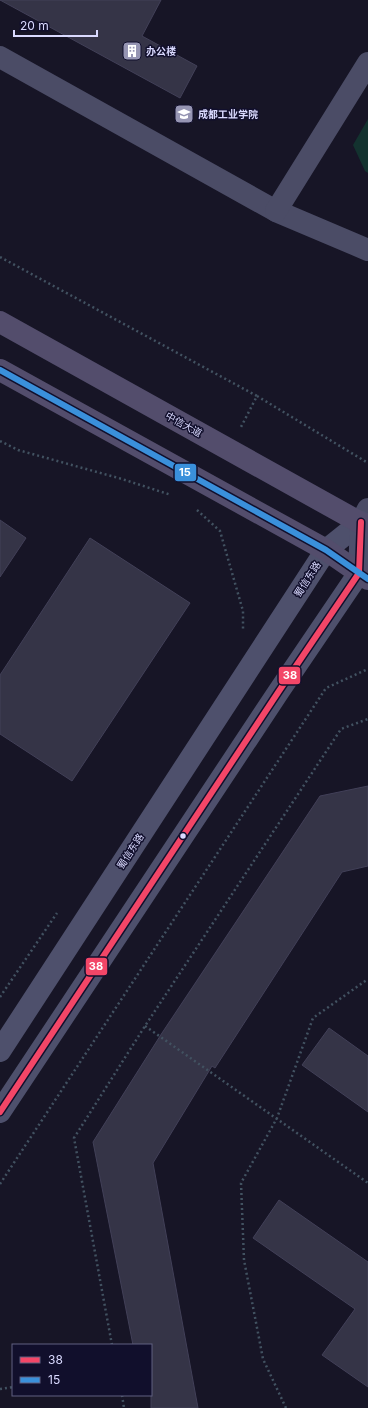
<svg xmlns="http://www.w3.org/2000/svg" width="368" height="1408" font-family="Inter,'Noto Sans SC',sans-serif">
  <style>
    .green { fill: #13322f }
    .building { fill: #353447; stroke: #424058 }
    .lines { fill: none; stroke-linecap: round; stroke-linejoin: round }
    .path { stroke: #425261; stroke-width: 2.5; stroke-dasharray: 2 3; stroke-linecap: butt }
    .minor { stroke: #4b4c66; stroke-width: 22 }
    .secondary { stroke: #4e506c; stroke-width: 22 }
    .primary { stroke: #534d6c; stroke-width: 22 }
    .bus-1-casing { stroke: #110f2c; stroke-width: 9 }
    .bus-2-casing { stroke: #110f2c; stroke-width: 9 }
    .bus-1 { stroke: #f34667; stroke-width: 6 }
    .bus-2 { stroke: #3a90db; stroke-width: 6 }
    .bus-dot { fill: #dadaff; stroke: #110f2c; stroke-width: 1.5 }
    .labels { text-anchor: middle; stroke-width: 3; stroke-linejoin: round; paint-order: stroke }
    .poi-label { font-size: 10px; font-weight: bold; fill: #dadaff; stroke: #110f2c; text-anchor: start }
    .street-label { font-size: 10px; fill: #dadaff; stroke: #110f2c }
    .line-badge { stroke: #110f2c; stroke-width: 1.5 }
    .badge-label { font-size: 11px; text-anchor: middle; font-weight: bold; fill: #fff }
  </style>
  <rect width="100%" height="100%" fill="#171526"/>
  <polygon class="green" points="368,119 368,173 365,171 353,145"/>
  <g class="building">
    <polygon points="0,0 161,0 142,36 197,66 180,98"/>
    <polygon points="0,520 26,538 0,577"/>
    <polygon points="90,538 190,603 72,781 0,734 0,675"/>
    <polygon points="368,786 368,866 342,872 215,1068 212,1066 153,1163 198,1408 151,1408 151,1345 133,1345 93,1142 162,1033 320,796"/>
    <polygon points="329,1028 368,1056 368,1112 302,1065"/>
    <polygon points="279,1200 368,1262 368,1387 322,1355 355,1309 253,1238"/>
  </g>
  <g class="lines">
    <g class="path">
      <polyline points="0,257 257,396 241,427"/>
      <polyline points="257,396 368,463"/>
      <polyline points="0,441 18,450 122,479 171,495"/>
      <polyline points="197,510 220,531 243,611 243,630"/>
      <polyline points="0,997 57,913"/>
      <polyline points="145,1026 368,1183"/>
      <polyline points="0,1184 326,688 368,669"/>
      <polyline points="112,1345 74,1138 145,1026 341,729 368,719"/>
      <polyline points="0,1389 13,1387"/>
      <polyline points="122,1395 124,1408"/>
      <polyline points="286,1408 263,1359 244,1260 241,1183 277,1118 313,1018 368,979"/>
    </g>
    <g class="minor">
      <polyline points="0,57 276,211 368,250"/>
      <polyline points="276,211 368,63"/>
      <polyline points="361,522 368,509"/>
    </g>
    <g class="secondary">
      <polyline points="0,1051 326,550 361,522"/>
      <polyline points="0,1112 279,691 359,573 361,522"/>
    </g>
    <g class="primary">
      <polyline points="0,322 368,527"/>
      <polyline points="0,370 326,550 368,579"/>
    </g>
    <defs>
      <polyline id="bus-1" points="0,1112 279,691 359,573 361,522"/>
      <polyline id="bus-2" points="0,370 326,550 368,579"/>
    </defs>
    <use href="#bus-1" class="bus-1-casing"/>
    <use href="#bus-2" class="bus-2-casing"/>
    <use href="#bus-1" class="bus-1"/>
    <use href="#bus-2" class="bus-2"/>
  </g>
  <defs>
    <symbol id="building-square" viewBox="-11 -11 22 22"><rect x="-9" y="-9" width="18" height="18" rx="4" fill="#9695b3" stroke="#110f2c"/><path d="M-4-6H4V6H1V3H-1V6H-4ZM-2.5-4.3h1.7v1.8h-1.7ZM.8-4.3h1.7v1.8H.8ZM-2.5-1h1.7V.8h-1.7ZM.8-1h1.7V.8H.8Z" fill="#fff"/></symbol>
    <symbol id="university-square" viewBox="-11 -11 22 22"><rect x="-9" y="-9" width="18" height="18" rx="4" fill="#9695b3" stroke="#110f2c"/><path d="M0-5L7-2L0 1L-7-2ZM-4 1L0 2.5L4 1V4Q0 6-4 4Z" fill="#fff"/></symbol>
  </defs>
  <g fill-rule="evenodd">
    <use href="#building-square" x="121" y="40" width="22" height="22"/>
    <use href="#university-square" x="173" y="103" width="22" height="22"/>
  </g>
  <circle class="bus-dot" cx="183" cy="836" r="3.5"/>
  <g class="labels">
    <g class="poi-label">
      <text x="146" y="55">办公楼</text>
      <text x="198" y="118">成都工业学院</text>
    </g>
    <g class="street-label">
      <text transform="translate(184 424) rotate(29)" y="4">中信大道</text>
      <text transform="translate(307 579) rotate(-57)" y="4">蜀信东路</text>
      <text transform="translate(130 851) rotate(-57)" y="4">蜀信东路</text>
    </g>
  </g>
  <g class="line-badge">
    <rect x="174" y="463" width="23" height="19" rx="4" fill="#3a90db"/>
    <rect x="278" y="666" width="23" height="19" rx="4" fill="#f34667"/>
    <rect x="85" y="957" width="23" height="19" rx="4" fill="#f34667"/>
  </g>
  <g class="badge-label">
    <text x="185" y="476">15</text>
    <text x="290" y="679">38</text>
    <text x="96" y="970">38</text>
  </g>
  <rect x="12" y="1344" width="140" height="52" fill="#110f2c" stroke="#616080"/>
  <rect x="20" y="1357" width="20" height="6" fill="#f34667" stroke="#616080"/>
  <text x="48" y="1364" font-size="12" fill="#dadaff">38</text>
  <rect x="20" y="1377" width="20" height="6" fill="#3a90db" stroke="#616080"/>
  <text x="48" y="1384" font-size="12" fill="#dadaff">15</text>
  <path d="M14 30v6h83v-6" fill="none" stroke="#dadaff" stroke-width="2"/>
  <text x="20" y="30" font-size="12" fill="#dadaff" stroke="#110f2c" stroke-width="3" paint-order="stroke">20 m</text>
</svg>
